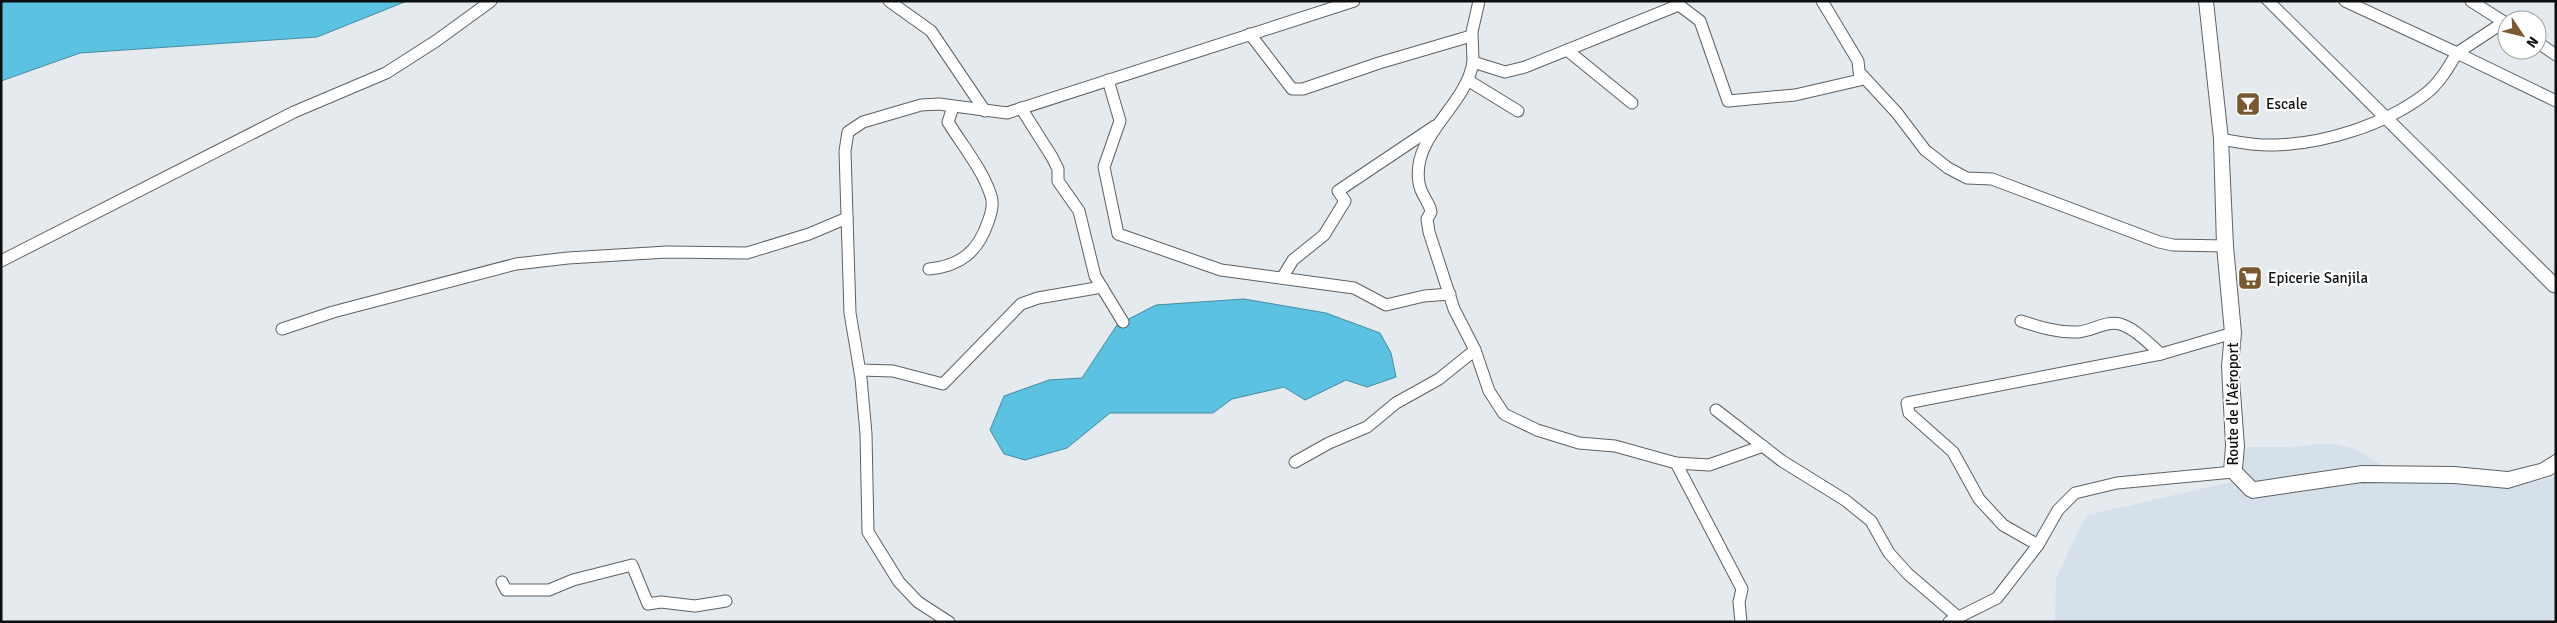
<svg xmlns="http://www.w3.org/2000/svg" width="2557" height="623" font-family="Signika,sans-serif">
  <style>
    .built { fill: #d6e0ea }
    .water { fill: #5cc2e2; stroke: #448ca3 }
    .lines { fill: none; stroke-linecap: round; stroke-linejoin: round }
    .street-casing { stroke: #5d6164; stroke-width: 13 }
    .secondary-casing { stroke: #5d6164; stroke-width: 2 }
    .street { stroke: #fff; stroke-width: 11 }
    .secondary { fill: #fff; fill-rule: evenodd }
    .labels { text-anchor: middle; stroke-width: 4.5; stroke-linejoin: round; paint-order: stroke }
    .poi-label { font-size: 15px; fill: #0c0e0f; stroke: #fff; text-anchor: start }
    .street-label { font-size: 15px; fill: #0c0e0f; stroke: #fff }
  </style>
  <rect width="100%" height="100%" fill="#e5eaee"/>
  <polygon class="built" points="2330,443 2355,449 2395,473 2513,486 2556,477 2556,622 2055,622 2056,579 2082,523 2088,515 2231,482 2236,478 2244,447 2290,447"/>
  <g class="water">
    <polygon points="1,1 407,1 317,37 80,53 1,81"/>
    <polygon points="1244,299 1326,313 1380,333 1391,353 1396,377 1367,387 1346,380 1305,400 1284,387 1232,399 1213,413 1110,413 1067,448 1025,460 1004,454 990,430 1004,396 1049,380 1082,378 1117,325 1156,305"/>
  </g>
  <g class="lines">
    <defs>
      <g id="street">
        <polyline points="889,1 931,31 985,111"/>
        <polyline points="1479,1 1472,32 1473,62 1505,72 1525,67 1679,5 1678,1"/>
        <polyline points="2471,1 2504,22"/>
        <polyline points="1679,5 1700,21 1728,101 1795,95 1860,80 1858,61 1822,1"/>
        <polyline points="1250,34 1292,89 1303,89 1379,63 1471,36"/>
        <polyline points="2537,42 2556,55"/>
        <polyline points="1567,50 1632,103"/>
        <polyline points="2457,53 2556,101"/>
        <polyline points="2457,53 2504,22 2507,24"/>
        <path d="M1473,62C1466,107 1411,135 1419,183C1420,192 1427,200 1430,208L1431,212L1427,219L1429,232L1454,309L1475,350L1489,391L1504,414L1537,430L1579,443L1615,446L1676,463L1709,465L1763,446"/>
        <polyline points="1860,73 1897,113 1925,150 1948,168 1967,178 1992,179 2159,242 2173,245 2225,246"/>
        <polyline points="1108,80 1120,121 1104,167 1118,234 1221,270 1354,288 1386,305 1424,296 1450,294"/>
        <polyline points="1469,81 1518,111"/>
        <polyline points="1021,108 1052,157 1058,169 1058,181 1079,211 1095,276 1123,322"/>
        <path d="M2221,139C2238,142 2256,146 2274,145C2324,144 2384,125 2424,95C2439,84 2448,68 2457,53L2345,1"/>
        <polyline points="1,261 294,112 386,73 436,41 491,1"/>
        <path d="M929,269C960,266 978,252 988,222C991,214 994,204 991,196C983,170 962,145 948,122L953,107"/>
        <polyline points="1282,278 1293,260 1324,235 1345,201 1338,191 1435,126"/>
        <path d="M2021,321C2040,327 2058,333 2078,332C2092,331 2107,320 2120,324C2136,329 2149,344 2161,354"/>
        <polyline points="282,329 333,312 516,264 568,258 667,252 747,253 809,234 847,218"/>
        <polyline points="860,370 893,371 943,384 1021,304 1038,298 1102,287"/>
        <polyline points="1716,410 1782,461 1845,500 1871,521 1889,553 1908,574 1958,617"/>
        <polyline points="1295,462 1329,443 1367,427 1396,403 1439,379 1475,350"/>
        <polyline points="1676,463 1742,589 1739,602 1741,622"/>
        <polyline points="2038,545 2003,525 1979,499 1953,452 1909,413 1907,403 2161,354 2233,333"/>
        <polyline points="502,582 506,590 549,590 573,580 632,565 648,604 661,602 695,606 726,601"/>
        <polyline points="949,622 918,602 899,582 868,532 866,434 861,378 850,313 845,151 848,132 863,122 921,105 939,104 1007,113 1354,1"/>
        <polyline points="1949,622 1997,598 2038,545 2058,510 2075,493 2117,483 2233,472"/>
      </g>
      <g id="secondary">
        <polygon points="2199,1 2213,1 2228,139 2233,246 2241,333 2238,366 2244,446 2242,469 2255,482 2362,466 2454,467 2508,472 2540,464 2556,454 2556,472 2551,475 2508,488 2454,483 2362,482 2252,498 2246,495 2224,472 2226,446 2222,366 2225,333 2217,246 2214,139"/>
        <polygon points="2261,1 2276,1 2556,277 2556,293 2550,291"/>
      </g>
    </defs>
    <use href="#street" class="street-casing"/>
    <use href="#secondary" class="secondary-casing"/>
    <use href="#street" class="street"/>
    <use href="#secondary" class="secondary"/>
  </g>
  <defs>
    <symbol id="bar-square" viewBox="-11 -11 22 22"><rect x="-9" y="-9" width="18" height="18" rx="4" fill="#7a5930" stroke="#fff"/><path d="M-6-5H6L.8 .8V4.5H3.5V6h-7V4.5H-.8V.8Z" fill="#fff"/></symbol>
    <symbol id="supermarket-square" viewBox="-11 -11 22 22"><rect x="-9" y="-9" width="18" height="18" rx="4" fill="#7a5930" stroke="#fff"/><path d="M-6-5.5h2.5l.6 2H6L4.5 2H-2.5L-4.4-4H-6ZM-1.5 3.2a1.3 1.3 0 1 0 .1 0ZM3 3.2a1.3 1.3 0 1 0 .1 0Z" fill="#fff"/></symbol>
  </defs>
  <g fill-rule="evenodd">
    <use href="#bar-square" x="2234" y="90" width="28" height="28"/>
    <use href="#supermarket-square" x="2236" y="264" width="28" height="28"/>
  </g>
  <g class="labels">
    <g class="poi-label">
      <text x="2266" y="109">Escale</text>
      <text x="2268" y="283">Epicerie Sanjila</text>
    </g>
    <g class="street-label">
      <text transform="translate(2233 404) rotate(-90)" y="5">Route de l'Aéroport</text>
    </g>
  </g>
  <rect width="2557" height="623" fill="none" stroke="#0c0e0f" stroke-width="5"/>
  <g transform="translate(2522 35) rotate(125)"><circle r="24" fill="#ffffff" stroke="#9e9f9f"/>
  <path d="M0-4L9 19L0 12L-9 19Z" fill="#7a5930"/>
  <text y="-8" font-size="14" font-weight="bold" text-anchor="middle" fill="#0c0e0f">N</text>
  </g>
</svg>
